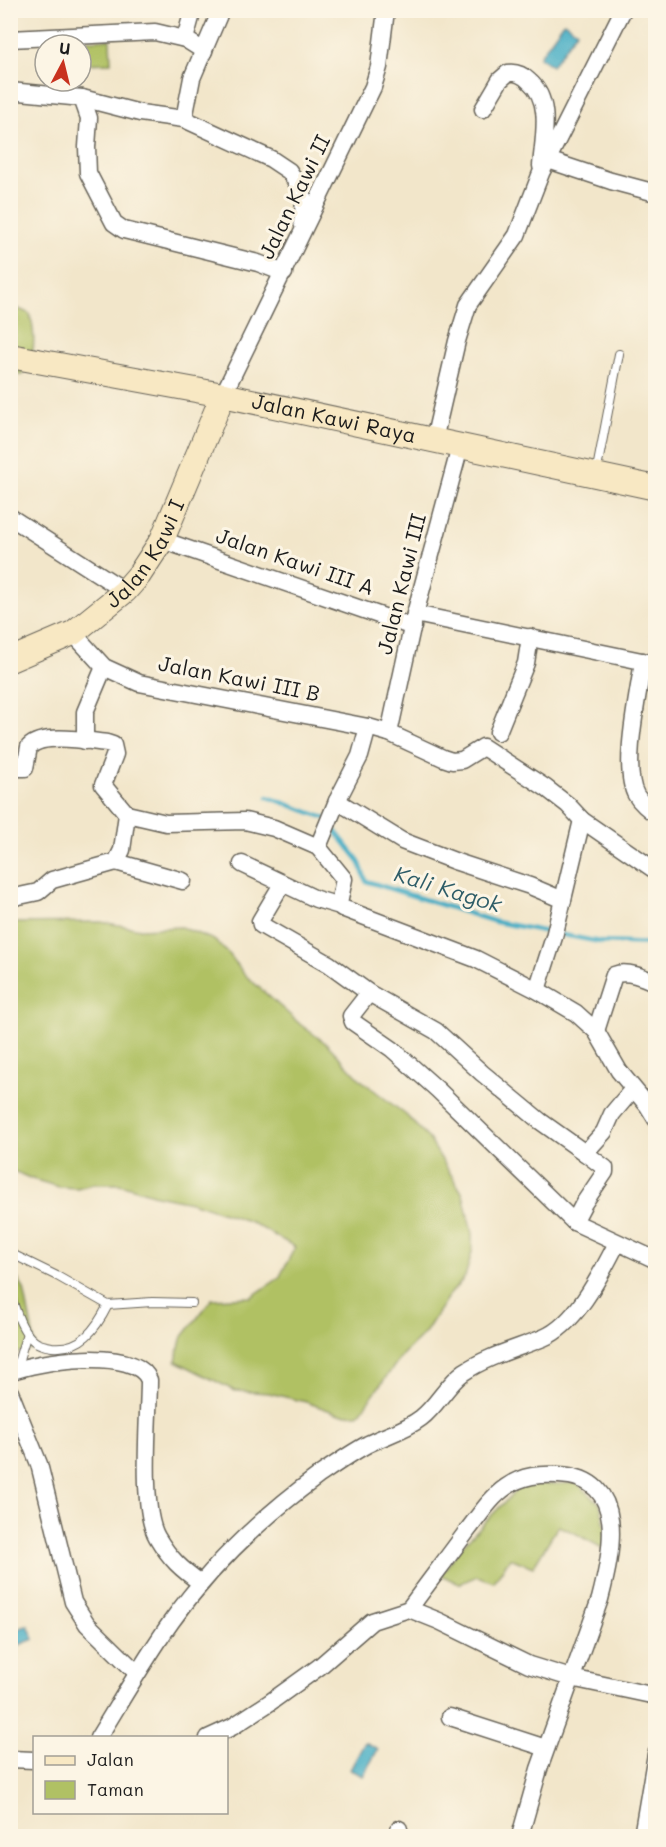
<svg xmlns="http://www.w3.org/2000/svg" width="666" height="1847" font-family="Mali,sans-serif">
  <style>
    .green { fill: #b0c164; stroke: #666e40; stroke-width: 1.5 }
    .water { fill: #45adc5; stroke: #306470; stroke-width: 1.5 }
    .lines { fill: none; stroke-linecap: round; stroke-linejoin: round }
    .stream { stroke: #45adc5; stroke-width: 4.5 }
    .lane-casing { stroke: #676359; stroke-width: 10 }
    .street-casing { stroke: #676359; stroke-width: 19 }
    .secondary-casing { stroke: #676359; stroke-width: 26 }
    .lane { stroke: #fff; stroke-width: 8 }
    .street { stroke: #fff; stroke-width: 16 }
    .secondary { stroke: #f8e8c3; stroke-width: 24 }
    .labels { text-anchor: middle; stroke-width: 6; stroke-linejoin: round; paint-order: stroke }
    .street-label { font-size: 21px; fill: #1c1c1c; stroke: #fcf5e5 }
    .water-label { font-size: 22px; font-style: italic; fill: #2e5d68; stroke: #fcf5e5 }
  </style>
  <rect width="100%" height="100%" fill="#fcf5e5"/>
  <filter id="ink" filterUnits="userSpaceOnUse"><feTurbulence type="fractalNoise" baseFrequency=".0167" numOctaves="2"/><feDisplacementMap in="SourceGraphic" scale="12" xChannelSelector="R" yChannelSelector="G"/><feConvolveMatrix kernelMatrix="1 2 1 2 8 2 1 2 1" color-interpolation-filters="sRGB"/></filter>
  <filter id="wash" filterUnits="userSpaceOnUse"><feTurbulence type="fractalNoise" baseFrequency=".008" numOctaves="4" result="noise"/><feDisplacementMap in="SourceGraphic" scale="24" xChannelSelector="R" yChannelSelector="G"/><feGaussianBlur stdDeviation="1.35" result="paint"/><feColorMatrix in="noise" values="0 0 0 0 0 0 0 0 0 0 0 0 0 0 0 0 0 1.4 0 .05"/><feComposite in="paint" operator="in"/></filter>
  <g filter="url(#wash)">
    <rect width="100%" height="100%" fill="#f2e6ca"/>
    <g class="green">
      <polygon points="110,39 111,63 81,64 81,45 73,45 72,41"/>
      <path d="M10,308H17L30,314C36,337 36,356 22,375L11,374Z"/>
      <polygon points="101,922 141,929 181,927 214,940 230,955 244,974 301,1025 327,1044 361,1080 406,1115 429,1139 463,1194 472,1233 472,1252 465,1277 447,1298 425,1333 403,1354 359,1414 339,1414 306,1402 269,1393 235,1391 176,1361 181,1339 212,1299 251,1297 279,1278 295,1247 251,1222 191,1202 156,1195 120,1184 93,1184 77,1188 59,1187 32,1179 11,1170 11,923"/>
      <polygon points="10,1267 24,1289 36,1349 11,1354"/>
      <polygon points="577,1483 600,1504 606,1529 604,1549 575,1533 558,1526 533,1567 510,1558 494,1582 477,1576 459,1584 441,1575 460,1548 521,1485"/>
    </g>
    <g class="water">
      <polygon points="564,22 577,31 552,66 539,57"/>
      <polygon points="28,1625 34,1639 11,1648 11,1632"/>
      <polygon points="365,1742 378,1749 363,1776 350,1770"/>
    </g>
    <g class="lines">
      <g class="stream">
        <polyline points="268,797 325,818"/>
        <polyline points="332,827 359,861 366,881 496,922 600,942 656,944"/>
      </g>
    </g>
  </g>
  <g filter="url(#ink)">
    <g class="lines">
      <defs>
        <g id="lane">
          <polyline points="596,474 619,354"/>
          <polyline points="10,1253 57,1276 108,1305 152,1302 192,1303"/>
          <path d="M10,1294C16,1309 20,1330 34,1341C39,1345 45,1346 52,1347C81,1350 96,1329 108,1305"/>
          <polyline points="16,1369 27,1333"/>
        </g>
        <g id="street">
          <polyline points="10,39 155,32 185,39 204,51"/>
          <polyline points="185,39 193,10"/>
          <polyline points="10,91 82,98 140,113 184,119 271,159 289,171 302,191 304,202 302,223"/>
          <polyline points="82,98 89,118 87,147 88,173 114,223 124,230 258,263 284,273"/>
          <path d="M483,109L500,80L508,73C516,72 523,75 529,81C553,101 543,139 541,166"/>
          <polyline points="184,119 192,78 221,10"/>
          <polyline points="548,160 611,181 656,193"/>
          <polyline points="223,395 373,87 379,67 386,10"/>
          <polyline points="434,440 457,341 468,305 517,235 541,173 623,10"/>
          <polyline points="10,517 125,591"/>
          <polyline points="162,540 413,627"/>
          <polyline points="415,614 656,664"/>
          <polyline points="73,633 104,667 139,683 368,727 389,733 443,758 452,761 462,760 483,747 546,788 568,805 582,820 656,871"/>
          <path d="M643,661C639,692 621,768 636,795C640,802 649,810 656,814"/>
          <polyline points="498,732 526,663 530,637"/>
          <polyline points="389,733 415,614 460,447"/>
          <polyline points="85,741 85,712 104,667"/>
          <path d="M10,768H25L29,747C43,732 88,741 107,743L113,745L115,754L103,785L127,814L166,823L245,821L274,828L318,847L344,879L339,904L342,908L476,959L537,990L576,1013L596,1031L619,1071L648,1106L656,1119"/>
          <polyline points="337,801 402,841 457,862 530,886 563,900"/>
          <polyline points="318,847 337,801 360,756 368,727"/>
          <polyline points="116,862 183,881"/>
          <polyline points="242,864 316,899 340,906"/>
          <polyline points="282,884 260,921 261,925 329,964 369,993 436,1031 482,1073 540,1121 585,1153"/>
          <polyline points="10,898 38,892 52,880 116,862 122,850 127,814"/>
          <polyline points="537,990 554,937 582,820"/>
          <polyline points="369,993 351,1016 353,1022 392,1049 438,1090 574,1222"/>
          <path d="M596,1031L614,975C627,970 643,977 656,983"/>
          <polyline points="633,1089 612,1114 604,1132 585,1153 605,1168 605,1172 584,1203 574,1222 656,1260"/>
          <path d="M10,1372C37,1361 136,1346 149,1380C149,1416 140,1508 157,1537C170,1559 181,1569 201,1583"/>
          <polyline points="10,1392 39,1464 73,1602 87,1624 137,1673"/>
          <path d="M409,1609C428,1583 448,1557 467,1531C479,1516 490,1498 506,1487C523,1475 540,1474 559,1475C629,1478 612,1553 600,1599L539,1769L520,1836"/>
          <polyline points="450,1717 546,1748"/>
          <path d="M98,1738C122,1699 145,1659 171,1622C211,1566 262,1517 318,1476C334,1465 351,1453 368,1444C386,1435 404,1431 421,1418C437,1406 447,1384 464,1372C488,1356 516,1349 543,1338C576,1325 601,1274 617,1243"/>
          <polyline points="208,1738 232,1727 269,1703 319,1667 372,1621 409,1609 439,1621 529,1665 571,1678 656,1696"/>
          <polyline points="10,1759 34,1760"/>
          <polyline points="397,1836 399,1829"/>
          <polyline points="642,1836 656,1754"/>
        </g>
        <g id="secondary">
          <path id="s1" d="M10,356L223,395L656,488"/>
          <path id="s2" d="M10,660L73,633L125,591L139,575L162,540L223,395"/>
        </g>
      </defs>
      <use href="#lane" class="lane-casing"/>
      <use href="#street" class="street-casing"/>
      <use href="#secondary" class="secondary-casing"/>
      <use href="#lane" class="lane"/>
      <use href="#street" class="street"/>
      <use href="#secondary" class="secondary"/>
    </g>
  </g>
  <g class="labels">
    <g class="street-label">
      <text transform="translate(295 197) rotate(-64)" y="7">Jalan Kawi II</text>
      <text dy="7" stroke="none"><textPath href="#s1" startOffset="330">Jalan Kawi Raya</textPath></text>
      <text dy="7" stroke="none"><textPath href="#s2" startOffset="178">Jalan Kawi I</textPath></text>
      <text transform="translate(295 562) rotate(19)" y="7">Jalan Kawi III A</text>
      <text transform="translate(402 584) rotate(-76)" y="7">Jalan Kawi III</text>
      <text transform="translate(239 679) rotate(11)" y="7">Jalan Kawi III B</text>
    </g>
    <g class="water-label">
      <text transform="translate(448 889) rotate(17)" y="8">Kali Kagok</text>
    </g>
  </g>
  <rect width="666" height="1847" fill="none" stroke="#fcf5e5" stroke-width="36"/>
  <rect x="33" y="1736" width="195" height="78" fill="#fcf5e5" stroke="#a29e95" stroke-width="1.5"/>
  <rect x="45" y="1756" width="30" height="9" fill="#f8e8c3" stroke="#a29e95" stroke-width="1.5"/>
  <text x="87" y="1766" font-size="18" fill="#1c1c1c">Jalan</text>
  <rect x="45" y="1781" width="30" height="18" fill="#b0c164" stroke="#a29e95" stroke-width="1.5"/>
  <text x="87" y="1796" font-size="18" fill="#1c1c1c">Taman</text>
  <g transform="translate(63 63) rotate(7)"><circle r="28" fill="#fcf5e5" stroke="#a29e95" stroke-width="1.5"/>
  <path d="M0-4.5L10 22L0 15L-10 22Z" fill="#c8321e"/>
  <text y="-9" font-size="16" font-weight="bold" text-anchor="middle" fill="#1c1c1c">U</text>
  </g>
</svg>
